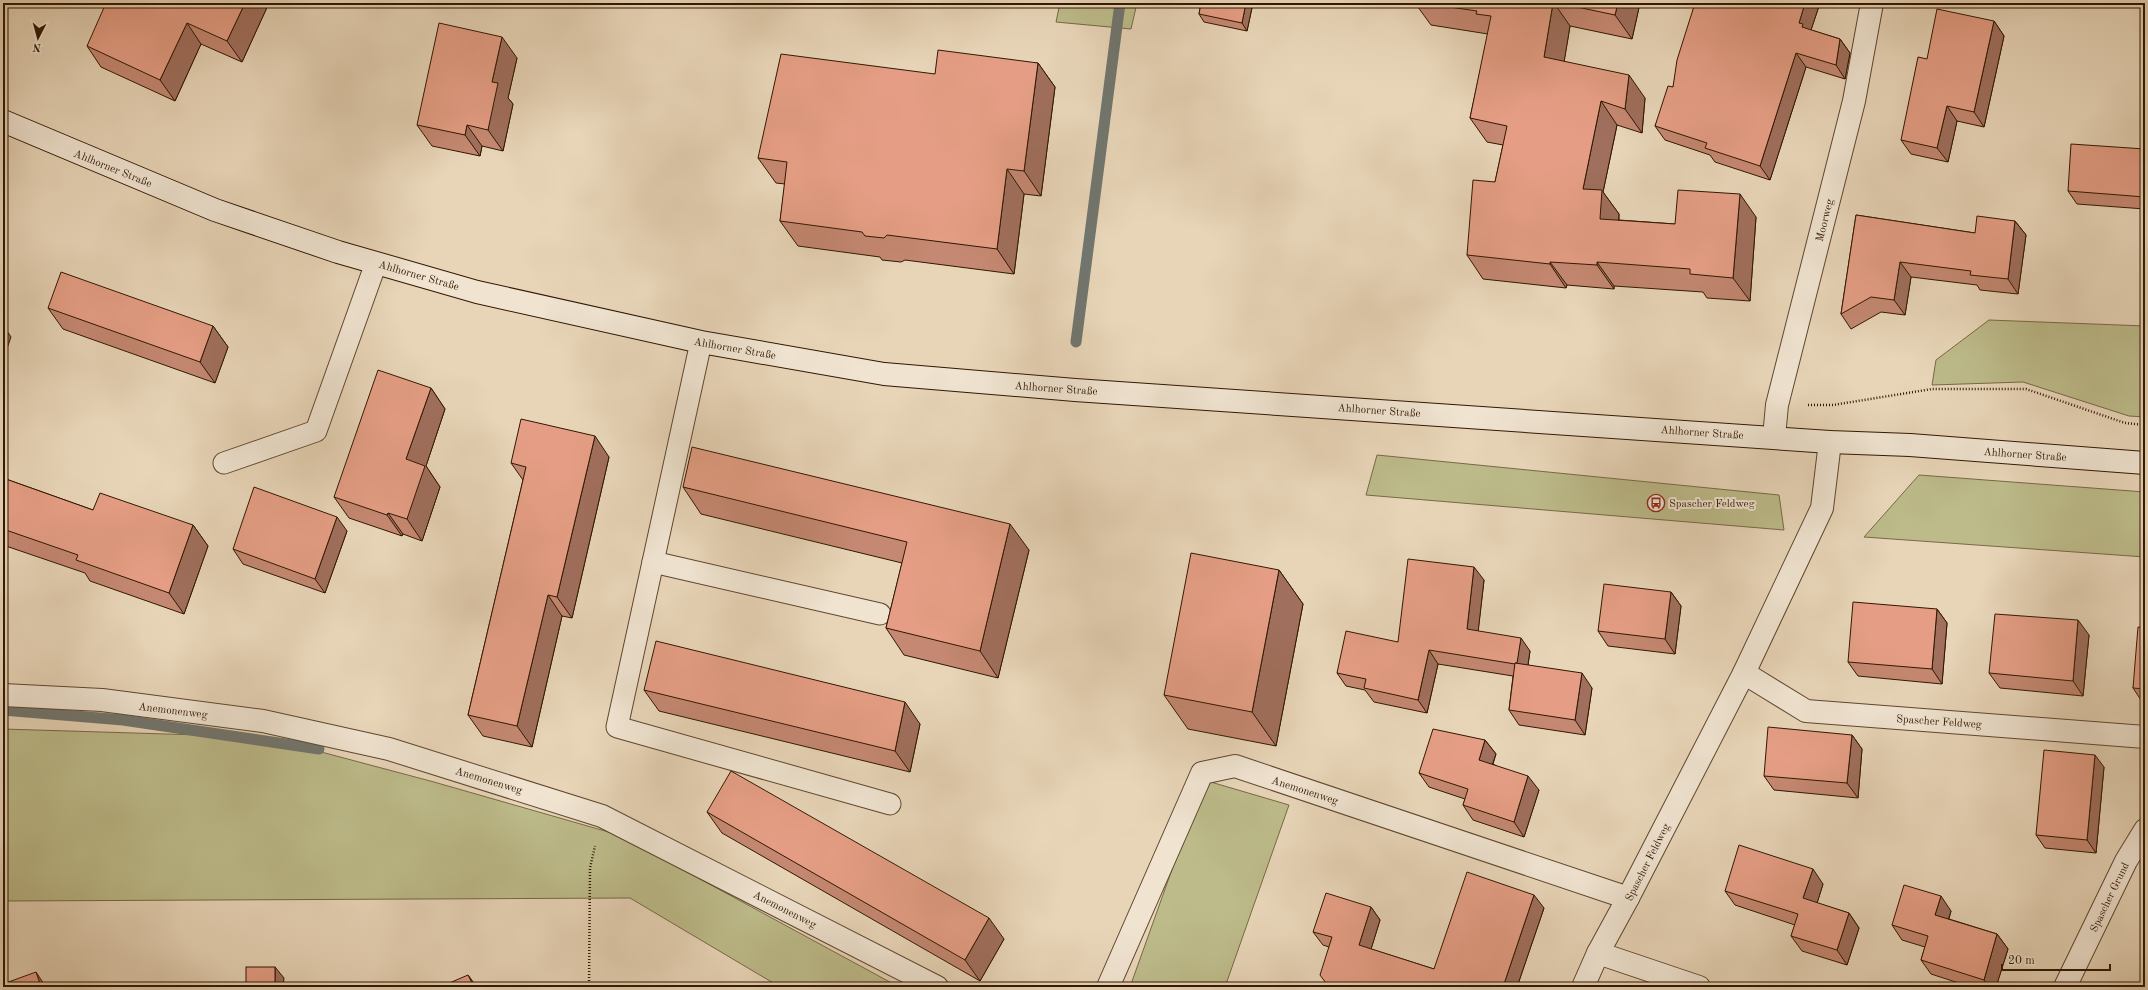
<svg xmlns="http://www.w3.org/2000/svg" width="2148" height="990" font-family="'Old Standard TT',serif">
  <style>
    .green { fill: #bdbb8a; stroke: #776945 }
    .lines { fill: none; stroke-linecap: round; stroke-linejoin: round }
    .stream { stroke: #71766f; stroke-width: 11 }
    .lane-casing { stroke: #5f462e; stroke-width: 23 }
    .street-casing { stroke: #5f462e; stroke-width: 24 }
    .secondary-casing { stroke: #311700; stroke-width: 24 }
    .path { stroke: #311700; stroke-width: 2.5; stroke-dasharray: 1 2; stroke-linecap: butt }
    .lane { stroke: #f0e4d1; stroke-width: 21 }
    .street { stroke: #f0e4d1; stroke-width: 22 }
    .secondary { stroke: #f0e4d1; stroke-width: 22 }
    .wall { fill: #c58872; stroke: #311700 }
    .shaded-wall { fill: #a06f5d; stroke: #311700 }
    .building { fill: #e59e85; stroke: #311700 }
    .labels { text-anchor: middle; stroke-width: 4; stroke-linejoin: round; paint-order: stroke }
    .street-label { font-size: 11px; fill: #311700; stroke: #f0e4d1 }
    .poi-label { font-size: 11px; fill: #311700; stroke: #f0e4d1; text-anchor: start }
  </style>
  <rect width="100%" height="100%" fill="#e8d5b8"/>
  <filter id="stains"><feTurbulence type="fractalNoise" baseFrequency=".005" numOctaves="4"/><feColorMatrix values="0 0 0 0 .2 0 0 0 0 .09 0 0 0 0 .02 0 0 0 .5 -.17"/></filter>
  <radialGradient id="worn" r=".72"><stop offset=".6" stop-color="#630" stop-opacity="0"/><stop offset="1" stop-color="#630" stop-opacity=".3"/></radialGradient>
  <g class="green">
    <polygon points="1060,3 1137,3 1131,29 1056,22"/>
    <polygon points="1989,320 2145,326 2145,417 2129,416 2023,382 1932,385 1936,360"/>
    <polygon points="1377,455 1779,495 1784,530 1366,495"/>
    <polygon points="1919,475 2145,492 2145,557 1864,537"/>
    <polygon points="3,729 265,737 434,782 619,835 899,987 780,987 630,898 3,901"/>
    <polygon points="1204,780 1289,805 1225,987 1130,987"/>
  </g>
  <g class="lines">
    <g class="stream">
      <polyline points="1076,342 1120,3"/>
      <polyline points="3,710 123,720 319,749"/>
    </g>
    <defs>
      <g id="lane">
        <polyline points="701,342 617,727 890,804"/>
        <polyline points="224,463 316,431 376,263"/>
        <polyline points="653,562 880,614"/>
      </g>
      <g id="street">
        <polyline points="1774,437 1777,405 1854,101 1872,3"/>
        <polyline points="1744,673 1806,711 2145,737"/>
        <polyline points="3,695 102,700 263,721 389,749 602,816 937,987"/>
        <polyline points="1598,953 1699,987"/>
        <polyline points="1108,987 1202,773 1235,766 1628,898"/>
        <polyline points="1583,987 1598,953 1628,898 1744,673 1822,508 1830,442"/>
        <polyline points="2065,987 2126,861 2145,830"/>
      </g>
      <polyline id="secondary" points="3,121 215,210 338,252 477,292 701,342 884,374 1075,390 1830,442 1910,445 2145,463"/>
    </defs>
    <use href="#lane" class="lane-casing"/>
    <use href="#street" class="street-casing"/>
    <use href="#secondary" class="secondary-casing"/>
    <g class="path">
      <polyline points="1808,405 1833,405 1932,389 2026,389 2125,423 2145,425"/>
      <polyline points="589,987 590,868 595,846"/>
    </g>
    <use href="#lane" class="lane"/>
    <use href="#street" class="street"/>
    <use href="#secondary" class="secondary"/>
  </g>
  <g class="wall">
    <polygon points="269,3 242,62 201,44 175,101 101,67 87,46"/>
    <polygon points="1201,3 1253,3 1247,31 1204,22 1199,14"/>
    <polygon points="1415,3 1640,3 1632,39 1570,26 1564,61 1645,98 1642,133 1617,125 1603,192 1619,214 1619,220 1675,224 1756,217 1750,301 1707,298 1703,292 1614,286 1614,289 1567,285 1566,288 1483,279 1467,255 1495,182 1503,145 1487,142 1470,118 1488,34 1431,25"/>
    <polygon points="1695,3 1820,3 1811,30 1840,39 1850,53 1845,79 1806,67 1770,180 1715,162 1710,155 1665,140 1655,126 1673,87"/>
    <polygon points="1994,21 2004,36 1984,127 1957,121 1948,162 1911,154 1901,140"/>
    <polygon points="517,58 508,98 513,104 503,151 482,146 480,156 432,146 417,125"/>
    <polygon points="1038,63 1055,87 1041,196 1024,194 1014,274 905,260 901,262 882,260 880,257 798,246 780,221 785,184 776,183 758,158 935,74"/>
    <polygon points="2145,149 2145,209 2077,204 2068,191"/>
    <polygon points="1856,215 1975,233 2015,221 2026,235 2018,294 1980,290 1977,285 1911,277 1905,315 1881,312 1851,329 1841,314"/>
    <polygon points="48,308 213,326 228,347 215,383 63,329"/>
    <polygon points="431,388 445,409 426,466 440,487 422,541 403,534 402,536 349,518 334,497"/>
    <polygon points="609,457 572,618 562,616 532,747 483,736 468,715 523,480 511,463"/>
    <polygon points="3,478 93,510 193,525 208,546 184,614 90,581 85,573 3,545"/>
    <polygon points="683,487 1029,550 998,678 904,655 886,628 902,563 701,514"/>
    <polygon points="347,531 325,593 243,564 233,549"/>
    <polygon points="1279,570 1303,604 1276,746 1188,729 1164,695"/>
    <polygon points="1484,580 1478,631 1530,651 1528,665 1592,688 1585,735 1519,725 1509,710 1513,676 1438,664 1427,713 1374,702 1365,690 1346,686 1337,673 1398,642"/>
    <polygon points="1671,592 1681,606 1675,654 1608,646 1598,631"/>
    <polygon points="1937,609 1947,623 1942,684 1858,676 1848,662"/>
    <polygon points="2145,628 2145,703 2143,703 2133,688"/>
    <polygon points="2089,635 2083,696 2000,688 1989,673"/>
    <polygon points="644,690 920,724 910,772 659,711"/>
    <polygon points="1852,735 1862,749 1858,798 1774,790 1764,776"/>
    <polygon points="1485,740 1496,754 1493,764 1539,790 1524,837 1473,820 1463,805 1465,799 1429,787 1419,773"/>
    <polygon points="2104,767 2096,853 2045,848 2036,835"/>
    <polygon points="707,812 1004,939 980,981 722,833"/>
    <polygon points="1823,884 1817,903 1849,913 1859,928 1847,965 1802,951 1791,936 1795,925 1735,905 1725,891"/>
    <polygon points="1371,907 1380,920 1371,949 1434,969 1544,908 1517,987 1329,987 1329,947 1323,945 1313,932"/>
    <polygon points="1951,911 1949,919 1997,934 2008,949 1996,987 1971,987 1931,974 1921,960 1925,947 1902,940 1892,925"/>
  </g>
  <g class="shaded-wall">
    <polygon points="245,3 269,3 242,62 227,41"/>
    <polygon points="1246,3 1253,3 1247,31 1242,23"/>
    <polygon points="1553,3 1554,3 1570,26 1561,81 1544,57"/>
    <polygon points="1618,3 1640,3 1632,39 1615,15"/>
    <polygon points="1805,3 1820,3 1810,33 1811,40 1799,23"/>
    <polygon points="1994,21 2004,36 1984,127 1974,112"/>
    <polygon points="187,23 201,44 175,101 160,80"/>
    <polygon points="502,37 517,58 508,98 513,104 503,151 488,130 492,82"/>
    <polygon points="1840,39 1850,53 1845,79 1836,65"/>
    <polygon points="1796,53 1806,67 1770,180 1760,166"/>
    <polygon points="1038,63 1055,87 1041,196 1024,171"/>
    <polygon points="1629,75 1645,98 1642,133 1625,109"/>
    <polygon points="1601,101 1617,125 1603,192 1619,214 1617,243 1600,219 1583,189"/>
    <polygon points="1947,106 1957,121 1948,162 1937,148"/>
    <polygon points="467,125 482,146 480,156 465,135"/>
    <polygon points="1007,169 1024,194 1014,274 997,249"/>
    <polygon points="1740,194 1756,217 1750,301 1733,278"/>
    <polygon points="2015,221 2026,235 2018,294 2008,279"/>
    <polygon points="1550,262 1567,285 1566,288 1550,264"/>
    <polygon points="1597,262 1614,286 1614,289 1597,265"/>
    <polygon points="1900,262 1911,277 1905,315 1894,300"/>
    <polygon points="3,325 11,337 3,360"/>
    <polygon points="213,326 228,347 215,383 200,362"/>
    <polygon points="431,388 445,409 426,466 440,487 422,541 407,519 406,459"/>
    <polygon points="595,436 609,457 572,618 557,597"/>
    <polygon points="388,513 403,534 402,536 387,515"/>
    <polygon points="337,517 347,531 325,593 315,579"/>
    <polygon points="1010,524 1029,550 998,678 980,651"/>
    <polygon points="193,525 208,546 184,614 169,593"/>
    <polygon points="1474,567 1484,580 1477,642 1467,629"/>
    <polygon points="1279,570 1303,604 1276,746 1252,712"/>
    <polygon points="1671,592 1681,606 1675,654 1665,639"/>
    <polygon points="548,595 562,616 532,747 517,726"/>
    <polygon points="1937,609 1947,623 1942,684 1932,669"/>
    <polygon points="2078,620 2089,635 2083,696 2073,681"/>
    <polygon points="1521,638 1530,651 1526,678 1516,664"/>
    <polygon points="1429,650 1438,664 1427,713 1418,700"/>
    <polygon points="1582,673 1592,688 1585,735 1575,720"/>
    <polygon points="905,702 920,724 910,772 895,751"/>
    <polygon points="1852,735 1862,749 1858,798 1847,783"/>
    <polygon points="1485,740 1496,754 1489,774 1479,760"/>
    <polygon points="2095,755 2104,767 2096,853 2087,840"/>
    <polygon points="1528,776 1539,790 1524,837 1514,822"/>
    <polygon points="1813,869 1823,884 1814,913 1803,898"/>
    <polygon points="1534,895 1544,908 1517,987 1503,987"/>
    <polygon points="1941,896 1951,911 1945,930 1935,915"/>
    <polygon points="1371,907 1380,920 1368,959 1359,945"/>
    <polygon points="1849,913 1859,928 1847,965 1837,950"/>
    <polygon points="989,918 1004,939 980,981 965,960"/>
    <polygon points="1997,934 2008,949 1996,987 1989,987 1984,980"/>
    <polygon points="275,967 284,978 283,987 275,987"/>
    <polygon points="36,972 46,987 41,987"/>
    <polygon points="468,975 477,987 474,987"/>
  </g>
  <g class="building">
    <polygon points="106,3 245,3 227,41 187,23 160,80 87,46"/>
    <polygon points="1201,3 1246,3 1242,23 1199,14"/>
    <polygon points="1423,3 1553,3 1544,57 1629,75 1625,109 1601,101 1583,189 1602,190 1600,219 1675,224 1678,190 1740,194 1733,278 1690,274 1690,269 1597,262 1597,265 1550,262 1550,264 1467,255 1473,180 1495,182 1507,126 1470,118 1491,16 1476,14 1477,11"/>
    <polygon points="1558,3 1618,3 1615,15"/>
    <polygon points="1695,3 1805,3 1799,23 1803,24 1802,27 1840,39 1836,65 1796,53 1760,166 1705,148 1707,143 1655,126 1668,86 1673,87 1677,60"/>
    <polygon points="1937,9 1994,21 1974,112 1947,106 1937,148 1901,140 1918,57 1927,59"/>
    <polygon points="439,23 502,37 492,82 498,83 488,130 467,125 465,135 417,125"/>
    <polygon points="938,50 1038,63 1024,171 1007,169 997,249 887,235 884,238 865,236 862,232 780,221 787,162 758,158 781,54 935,74"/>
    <polygon points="2071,144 2145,149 2145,197 2068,191"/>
    <polygon points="1856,215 1975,233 1977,216 2015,221 2008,279 1970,275 1971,271 1900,262 1894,300 1871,297 1841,314"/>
    <polygon points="61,272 213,326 200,362 48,308"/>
    <polygon points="378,370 431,388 406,459 425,466 407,519 388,513 387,515 334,497"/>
    <polygon points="521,419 595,436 557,597 548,595 517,726 468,715 526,467 511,463"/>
    <polygon points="692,447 1010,524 980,651 886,628 907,542 683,487"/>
    <polygon points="3,478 93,510 100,493 193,525 169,593 76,560 78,555 3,529"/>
    <polygon points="254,487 337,517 315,579 233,549"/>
    <polygon points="1191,553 1279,570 1252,712 1164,695"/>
    <polygon points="1408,559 1474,567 1467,629 1521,638 1517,663 1515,663 1515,664 1429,650 1418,700 1364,688 1366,679 1337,673 1346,631 1398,642"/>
    <polygon points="1604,584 1671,592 1665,639 1598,631"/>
    <polygon points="1853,602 1937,609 1932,669 1848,662"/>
    <polygon points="1995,614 2078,620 2073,681 1989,673"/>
    <polygon points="2138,627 2145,628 2145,689 2133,688"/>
    <polygon points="656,641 905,702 895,751 644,690"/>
    <polygon points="1515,663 1582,673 1575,720 1509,710"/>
    <polygon points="1768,727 1852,735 1847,783 1764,776"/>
    <polygon points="1433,729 1485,740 1479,760 1528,776 1514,822 1463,805 1468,789 1419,773"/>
    <polygon points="2044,750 2095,755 2087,840 2036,835"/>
    <polygon points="731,771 989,918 965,960 707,812"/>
    <polygon points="1739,845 1813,869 1803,898 1849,913 1837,950 1791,936 1798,914 1725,891"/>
    <polygon points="1467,872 1534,895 1503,987 1329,987 1320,975 1332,937 1313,932 1326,893 1371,907 1359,945 1434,969"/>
    <polygon points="1904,885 1941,896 1935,915 1997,934 1984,980 1921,960 1928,936 1892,925"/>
    <rect x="246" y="967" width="29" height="20"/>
    <polygon points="36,972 41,987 3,987 3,984"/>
    <polygon points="468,975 474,987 440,987"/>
    <polygon points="648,982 655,987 644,987"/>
  </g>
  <defs>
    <symbol id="bus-ring" viewBox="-11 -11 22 22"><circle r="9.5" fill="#f0e4d1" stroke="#8f2418" stroke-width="1.5"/><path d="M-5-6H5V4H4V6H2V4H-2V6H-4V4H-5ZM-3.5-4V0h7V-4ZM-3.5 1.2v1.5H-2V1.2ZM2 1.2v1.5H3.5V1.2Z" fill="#8f2418"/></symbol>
  </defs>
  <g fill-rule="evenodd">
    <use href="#bus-ring" x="1646" y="493" width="20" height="20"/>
  </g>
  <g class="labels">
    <g class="street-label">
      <text transform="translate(113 168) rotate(22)" y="4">Ahlhorner Straße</text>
      <text transform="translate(1824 220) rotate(-76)" y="4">Moorweg</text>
      <text transform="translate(419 275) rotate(16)" y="4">Ahlhorner Straße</text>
      <text transform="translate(735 348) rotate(10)" y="4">Ahlhorner Straße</text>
      <text transform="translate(1056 388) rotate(4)" y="4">Ahlhorner Straße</text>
      <text transform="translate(1379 410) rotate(4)" y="4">Ahlhorner Straße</text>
      <text transform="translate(1702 432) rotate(4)" y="4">Ahlhorner Straße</text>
      <text transform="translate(2025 454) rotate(4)" y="4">Ahlhorner Straße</text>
      <text transform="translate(173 710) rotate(7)" y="4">Anemonenweg</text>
      <text transform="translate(1939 721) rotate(4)" y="4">Spascher Feldweg</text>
      <text transform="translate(489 780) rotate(17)" y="4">Anemonenweg</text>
      <text transform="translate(1305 790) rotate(18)" y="4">Anemonenweg</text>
      <text transform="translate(1647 862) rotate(-63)" y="4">Spascher Feldweg</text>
      <text transform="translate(2109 897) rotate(-64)" y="4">Spascher Grund</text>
      <text transform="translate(785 909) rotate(27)" y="4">Anemonenweg</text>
    </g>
    <g class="poi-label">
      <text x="1669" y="507">Spascher Feldweg</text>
    </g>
  </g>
  <rect width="2148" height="990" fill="none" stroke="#e8d5b8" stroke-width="16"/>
  <rect x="4" y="4" width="2140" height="982" fill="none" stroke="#311700" stroke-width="2"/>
  <rect x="8" y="8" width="2132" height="974" fill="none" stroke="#311700"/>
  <g transform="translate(38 38) rotate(186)" stroke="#f0e4d1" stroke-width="3" paint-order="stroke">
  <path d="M0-3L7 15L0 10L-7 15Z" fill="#311700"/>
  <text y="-6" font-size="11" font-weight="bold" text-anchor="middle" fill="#311700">N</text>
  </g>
  <path d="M2002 964v6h108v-6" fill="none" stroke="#311700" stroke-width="2"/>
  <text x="2008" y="964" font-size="12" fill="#311700" stroke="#f0e4d1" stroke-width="3" paint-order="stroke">20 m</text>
  <rect width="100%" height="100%" filter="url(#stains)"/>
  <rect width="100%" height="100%" fill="url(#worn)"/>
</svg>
